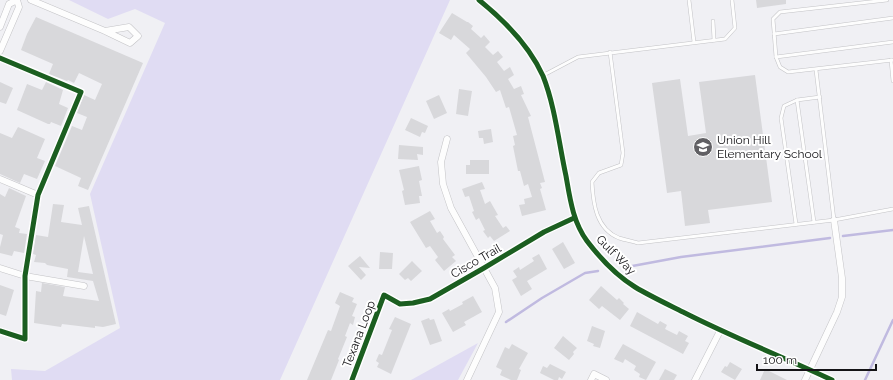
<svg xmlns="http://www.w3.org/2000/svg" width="893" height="380" font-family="Raleway,sans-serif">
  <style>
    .green { fill: #e0dcf3 }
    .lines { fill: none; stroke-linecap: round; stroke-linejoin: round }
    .stream { stroke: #c0bae0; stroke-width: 2.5 }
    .building { fill: #d8d8db; fill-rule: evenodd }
    .lane-casing { stroke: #c3c3c6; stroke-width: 4 }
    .street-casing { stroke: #c3c3c6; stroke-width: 7 }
    .lane { stroke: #fdfdfd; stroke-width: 3 }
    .street { stroke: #fdfdfd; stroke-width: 6 }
    .cycleway-casing { stroke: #fff; stroke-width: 8 }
    .cycleway { stroke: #1b5e20; stroke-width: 5 }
    .labels { text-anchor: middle; stroke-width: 4; stroke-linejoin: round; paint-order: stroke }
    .poi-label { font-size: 12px; fill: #141316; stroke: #fff; text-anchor: start }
    .street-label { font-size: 12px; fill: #141316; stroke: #fff }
  </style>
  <rect width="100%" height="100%" fill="#f0f0f4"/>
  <g class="green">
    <polygon points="69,0 450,0 280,380 12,380 11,369 45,371 120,328 90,194 165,23 135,9 108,19"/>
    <polygon points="478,343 458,380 411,380"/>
  </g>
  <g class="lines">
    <g class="stream">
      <polyline points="843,236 893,230"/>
      <polyline points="627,267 681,257 830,238"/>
      <polyline points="506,322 542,298 585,273 598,271"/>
      <polyline points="865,380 893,320"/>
    </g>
  </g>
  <g class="building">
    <polygon points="756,0 786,0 786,4 757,8"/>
    <polygon points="452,13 467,22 468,22 473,26 471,29 481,38 484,35 490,42 485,47 493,55 498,51 503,57 497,62 504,71 510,67 514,75 508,79 514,89 521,86 524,94 521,95 531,116 528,117 545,182 540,183 542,188 540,189 546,210 522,216 519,205 525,204 524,199 532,197 528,184 524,186 520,171 518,171 513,146 515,145 513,136 517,135 509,107 506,108 500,90 496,92 486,77 466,53 470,49 454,35 451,40 439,33"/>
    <polygon points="36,17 143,63 88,190 78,186 81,178 55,166 72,126 82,130 87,117 77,113 84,95 95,100 102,84 79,73 74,83 68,80 67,81 49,74 53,64 21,50 27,34"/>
    <polygon points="755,75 772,202 708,210 710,223 685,226 681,191 667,193 652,83 680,79 688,136 706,133 699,82"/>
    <polygon points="0,82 13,88 6,104 0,102"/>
    <polygon points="46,82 63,90 59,104 68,108 61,126 51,122 50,124 48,124 17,110 27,84 42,90"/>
    <polygon points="459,89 472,91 468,116 456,114"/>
    <polygon points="439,95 447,113 434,119 426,101"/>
    <polygon points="411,118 428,126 425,133 422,132 420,137 405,130"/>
    <polygon points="18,127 45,139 37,158 45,161 37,179 24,174 20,183 0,174 0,133 12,138"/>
    <polygon points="491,129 493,142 484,144 483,138 479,138 478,131"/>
    <polygon points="399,145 423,147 423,155 417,154 418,160 398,159"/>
    <polygon points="470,160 489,160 489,174 466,174 466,165 470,165"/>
    <polygon points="419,166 422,180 419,181 422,196 419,196 420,203 405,205 402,191 404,190 399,170"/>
    <polygon points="482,182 485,189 480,190 485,204 490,201 498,215 495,216 503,228 506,226 510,231 494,241 490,236 488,238 483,231 485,230 479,218 476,220 472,212 474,211 469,196 465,197 462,189"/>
    <polygon points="9,188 26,196 15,227 20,229 19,233 27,234 24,253 14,251 12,256 0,253 0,247 3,235 0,234 0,194 5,197"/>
    <path d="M53,204L64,205L61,222L82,225L78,208L89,206L116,324L103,327L95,326V328L62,324L61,327L34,323L36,291L41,292L42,283L65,287L63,296L99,301L93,281L67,277L68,269L47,265L45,263L34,262L36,255L33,254L36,235L48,237ZM84,236L93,274L78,272Z"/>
    <polygon points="430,211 435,219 430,221 437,233 440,231 444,237 443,239 455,255 452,257 456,261 444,271 435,260 438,257 430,246 426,248 410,222"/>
    <polygon points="563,242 575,263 564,269 552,249"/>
    <polygon points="380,252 393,253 392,269 379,269"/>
    <polygon points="539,254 547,269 527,281 532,289 521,296 512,280 517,277 513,271 519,267 520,270 534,261 532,258"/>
    <polygon points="360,256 370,268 359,267 366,275 361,280 348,266"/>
    <polygon points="412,261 422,271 411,281 408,278 405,280 399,274"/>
    <polygon points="0,285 14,290 6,316 0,314"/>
    <polygon points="601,286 617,300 619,298 624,303 623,304 629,309 620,320 602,306 599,309 589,300"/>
    <polygon points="340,292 354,298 352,302 357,304 352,316 355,317 353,325 350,323 345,336 347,337 338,359 339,360 331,380 307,380 328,330 331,331 340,306 335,303"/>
    <polygon points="473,296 482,312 464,322 466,325 453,332 442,313 449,309 450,311 463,304 462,302"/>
    <polygon points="637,312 658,324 660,321 667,325 665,329 677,335 679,331 688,336 685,341 689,343 683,354 630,326"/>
    <polygon points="395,317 411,324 391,374 377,367 379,363 376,361 379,354 382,355 392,330 389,329"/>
    <polygon points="429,318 430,320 434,319 442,341 430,345 421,321"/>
    <polygon points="592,326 605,331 600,348 593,346 594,344 587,341"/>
    <polygon points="563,336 577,348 573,352 574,354 569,360 554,348"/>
    <polygon points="512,344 528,353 519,369 521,370 517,380 511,380 500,375 502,370 496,367 505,347 509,349"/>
    <polygon points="623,344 656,362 646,380 639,377 640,374 634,370 636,366 625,359 623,363 614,359"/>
    <polygon points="730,362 742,369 735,380 721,372 725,366 727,367"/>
    <polygon points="550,364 566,372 562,379 559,377 558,380 554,380 540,373 543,366 547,368"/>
    <polygon points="665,369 677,375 674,380 659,380"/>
    <polygon points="765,369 787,380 760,380"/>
  </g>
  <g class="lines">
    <defs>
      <g id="lane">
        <polyline points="689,0 694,42"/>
        <polyline points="887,0 780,12 773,19 776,57 780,67 788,72 893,60"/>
        <polyline points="713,21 714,40"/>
        <polyline points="774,34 893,18"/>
        <path d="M610,52L623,153L621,165L599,173L592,182C593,203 596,229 619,238C625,240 632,241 638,243L834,220L893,209"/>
        <polyline points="776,57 893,42"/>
        <polyline points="891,60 893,81"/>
        <polyline points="816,70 834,220"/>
        <polyline points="542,76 578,57 725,39 735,28 732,0"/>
        <polyline points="797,100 820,97"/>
        <polyline points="796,224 781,118 784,106 797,100 814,222"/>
      </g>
      <g id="street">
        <polyline points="31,0 105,31 130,43 138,36 129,27 105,31"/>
        <path d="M479,0C505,21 529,45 543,76C555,106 559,144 566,176C570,199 573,222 587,241C600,258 617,276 635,287C650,296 667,304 683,312C732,337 783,357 832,380"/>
        <polyline points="0,27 9,4 17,0"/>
        <polyline points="0,51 19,7 17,0"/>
        <polyline points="0,58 81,92 38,195 25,276 25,339 0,331"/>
        <polyline points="447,139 441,162 443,184 451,208 495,288 499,312 467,380"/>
        <polyline points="0,179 38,195"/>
        <polyline points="0,268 25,276 84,286"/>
        <polyline points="352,380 384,295 400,304 413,303 430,299 484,268 544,232 574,218"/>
        <polyline points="591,380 594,374 606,380"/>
        <polyline points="695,380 720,331"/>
        <polyline points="805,380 837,312 842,297 842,278 834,220"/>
      </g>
    </defs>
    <use href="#lane" class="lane-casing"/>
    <use href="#street" class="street-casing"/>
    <use href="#lane" class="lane"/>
    <use href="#street" class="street"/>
    <defs>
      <g id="cycleway">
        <path d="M479,0C505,21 529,45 543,76C555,106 559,144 566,176C570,199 573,222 587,241C600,258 617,276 635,287C650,296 667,304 683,312C732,337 783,357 832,380"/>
        <polyline points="0,58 81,92 38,195 25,276 25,339 0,331"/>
        <polyline points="352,380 384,295 400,304 413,303 430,299 484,268 544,232 574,218"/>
      </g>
    </defs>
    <use href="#cycleway" class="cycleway-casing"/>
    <use href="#cycleway" class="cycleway"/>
  </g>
  <defs>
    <symbol id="school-disc" viewBox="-11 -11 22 22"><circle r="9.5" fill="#616064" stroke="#fff"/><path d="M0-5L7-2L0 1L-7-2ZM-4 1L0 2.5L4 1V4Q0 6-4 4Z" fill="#fff"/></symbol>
  </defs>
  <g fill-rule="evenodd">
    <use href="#school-disc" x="692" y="136" width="22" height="22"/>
  </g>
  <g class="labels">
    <g class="poi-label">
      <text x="717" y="144">Union Hill<tspan x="717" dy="14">Elementary School</tspan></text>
    </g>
    <g class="street-label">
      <text transform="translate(616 255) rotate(45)" y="4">Gulf Way</text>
      <text transform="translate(476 261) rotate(-30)" y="4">Cisco Trail</text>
      <text transform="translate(359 334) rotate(-69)" y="4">Texana Loop</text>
    </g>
  </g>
  <path d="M757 364v6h119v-6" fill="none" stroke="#141316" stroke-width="2"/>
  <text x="763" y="364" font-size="12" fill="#141316" stroke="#ffffff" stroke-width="3" paint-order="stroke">100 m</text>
</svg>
